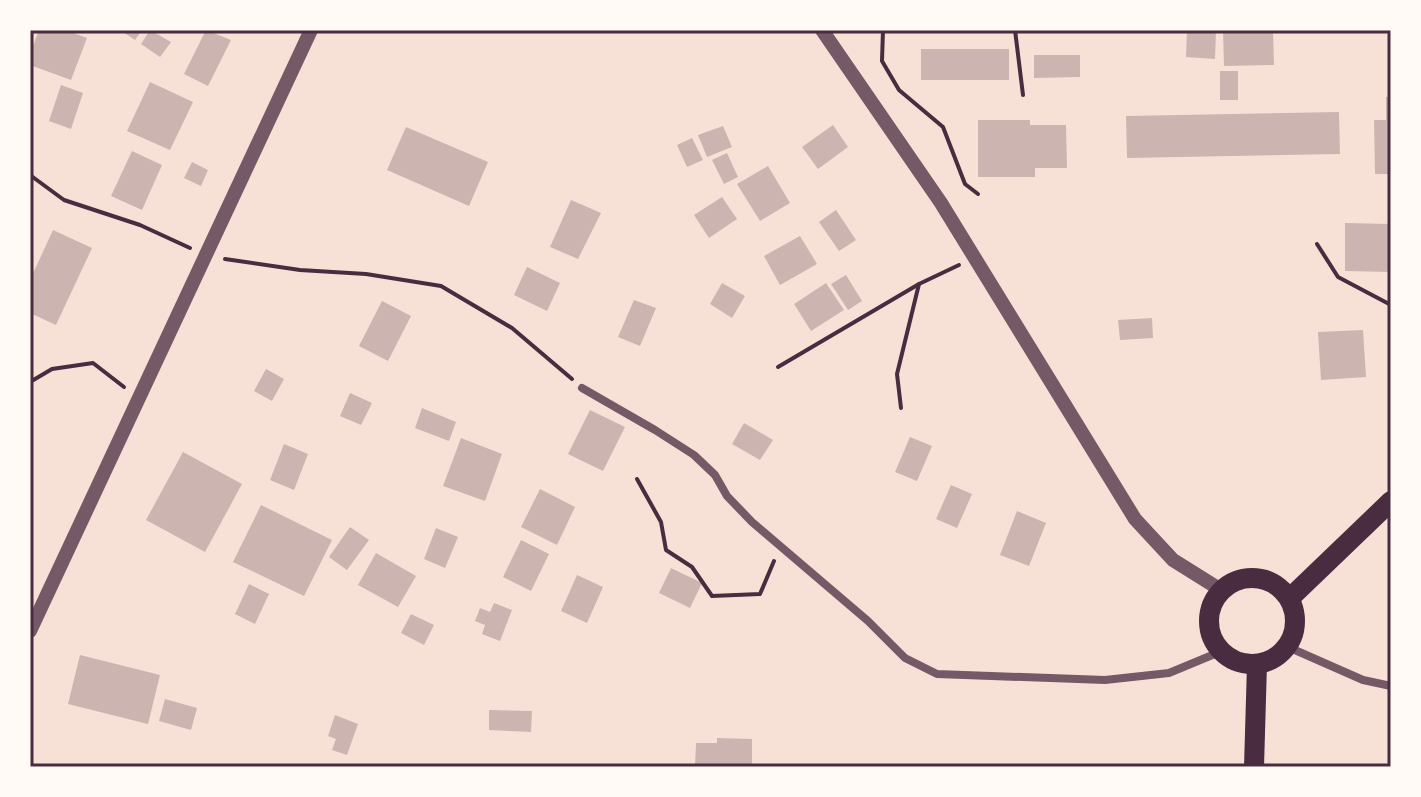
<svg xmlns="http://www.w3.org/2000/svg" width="1421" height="797" font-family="Jost,sans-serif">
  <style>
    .building { fill: #ccb4b1 }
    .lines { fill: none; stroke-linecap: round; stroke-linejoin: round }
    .path { stroke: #4a2c40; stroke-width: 4 }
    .minor { stroke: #755966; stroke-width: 8 }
    .tertiary { stroke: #755966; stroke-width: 14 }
    .primary { stroke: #4a2c40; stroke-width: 20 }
    .neatline { fill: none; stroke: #4a2c40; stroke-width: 3 }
  </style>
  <rect width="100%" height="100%" fill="#f7e1d7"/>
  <g class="building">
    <polygon points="39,30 65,30 87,38 71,80 30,65 30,54"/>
    <polygon points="120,30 142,30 135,40"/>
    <polygon points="150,30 171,42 160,57 141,44"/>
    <polygon points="206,30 231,40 208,86 184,74"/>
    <polygon points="1187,30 1216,30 1215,59 1186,57"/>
    <polygon points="1223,30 1273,30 1274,65 1224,66"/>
    <rect x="921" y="49" width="88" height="31"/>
    <polygon points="1034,55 1080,55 1080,77 1034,78"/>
    <rect x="1220" y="71" width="18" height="29"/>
    <polygon points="150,82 193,102 170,150 127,131"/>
    <polygon points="61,85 83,93 71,129 49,121"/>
    <polygon points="1386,97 1391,97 1391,174 1375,174 1374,120 1386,120"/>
    <polygon points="1339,112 1340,154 1127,158 1126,116"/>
    <polygon points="978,120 1030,120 1030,125 1066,125 1067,168 1035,168 1035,177 978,177"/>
    <polygon points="833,125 848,147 818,169 802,147"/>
    <polygon points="723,126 732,147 707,157 698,135"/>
    <polygon points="406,127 488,162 469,206 387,170"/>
    <polygon points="692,138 703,160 687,167 677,145"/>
    <polygon points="132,151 162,165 142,210 111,196"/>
    <polygon points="727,153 738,177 724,184 712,160"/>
    <polygon points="192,162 208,170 201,186 184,178"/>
    <polygon points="768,166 790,203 760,221 737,184"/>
    <polygon points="722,197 737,219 709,238 694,215"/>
    <polygon points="571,200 601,213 578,259 550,247"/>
    <polygon points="836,210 856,240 839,251 819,222"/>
    <polygon points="1345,223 1391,224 1391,272 1345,271"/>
    <polygon points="53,230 92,248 56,325 30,313 30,280"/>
    <polygon points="800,236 817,264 780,285 764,256"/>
    <polygon points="527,267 560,283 547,311 514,295"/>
    <polygon points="846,275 862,301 848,310 831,284"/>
    <polygon points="722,283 745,296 732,318 710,304"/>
    <polygon points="826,283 844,310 811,331 794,304"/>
    <polygon points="634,300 656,308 640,346 618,337"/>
    <polygon points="382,301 411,316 388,361 359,346"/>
    <polygon points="1152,318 1153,338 1120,340 1118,320"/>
    <polygon points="1363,330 1366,377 1321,380 1318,332"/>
    <polygon points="266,369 284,379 272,401 254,391"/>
    <polygon points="350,393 372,403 361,425 340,416"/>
    <polygon points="422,408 456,422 449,441 415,428"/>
    <polygon points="590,410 625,427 603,471 568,454"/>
    <polygon points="744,423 773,440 760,460 732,444"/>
    <polygon points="910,437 932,446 917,481 895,472"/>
    <polygon points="461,438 502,454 485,501 443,486"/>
    <polygon points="284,444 308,454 294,490 270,480"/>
    <polygon points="183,452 242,484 205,552 146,520"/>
    <polygon points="951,485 972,494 957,528 936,519"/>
    <polygon points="540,489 575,507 557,545 521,527"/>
    <polygon points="261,505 332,540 304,596 233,562"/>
    <polygon points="1017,511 1046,523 1029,566 1000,555"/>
    <polygon points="350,527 369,540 347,570 329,557"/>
    <polygon points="436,528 458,537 445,568 424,559"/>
    <polygon points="521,540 549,554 531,591 503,577"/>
    <polygon points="376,553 416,576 398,607 358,585"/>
    <polygon points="671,568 702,583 690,608 659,593"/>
    <polygon points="577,575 603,587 587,623 561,611"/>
    <polygon points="249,584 269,594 255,624 235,614"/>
    <polygon points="494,603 512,610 500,641 482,634 485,625 475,621 480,608 490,612"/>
    <polygon points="411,614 434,625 424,645 401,633"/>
    <polygon points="80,655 160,675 148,724 68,704"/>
    <polygon points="165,699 197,708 191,730 159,721"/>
    <polygon points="489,710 532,711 531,732 489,730"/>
    <polygon points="335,715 358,724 347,755 332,750 336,739 328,736"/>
    <polygon points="717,738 752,739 752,767 695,767 696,743 717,743"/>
  </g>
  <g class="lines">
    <g class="path">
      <polyline points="883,30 882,61 899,90 943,127 965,184 978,194"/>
      <polyline points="1015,30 1023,95"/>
      <polyline points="30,175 64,200 140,225 190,248"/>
      <polyline points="1317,244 1338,277 1391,305"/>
      <polyline points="225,259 300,270 366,274 441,286 512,328 572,379"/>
      <polyline points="778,367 919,284"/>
      <polyline points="30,382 52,369 93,363 124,387"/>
      <polyline points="901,408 897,374 919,284 959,265"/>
      <polyline points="637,479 661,522 666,550 692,567 712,596 760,594 774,561"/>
    </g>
    <g class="minor">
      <polyline points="582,388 655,430 694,455 715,475 727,496 752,522 868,621 905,658 937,674 1105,680 1169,673 1222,651"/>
      <polyline points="1288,647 1363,680 1391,686"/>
    </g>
    <g class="tertiary">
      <polyline points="822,30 941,203 1135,519 1173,560 1221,590"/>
      <polyline points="30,631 311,30"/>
    </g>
    <g class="primary">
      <circle cx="1252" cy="621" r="43"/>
      <polyline points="1290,598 1391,501"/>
      <polyline points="1254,767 1257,664"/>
    </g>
  </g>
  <rect width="1421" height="797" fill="none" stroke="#fffaf5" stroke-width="64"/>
  <rect x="32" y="32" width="1357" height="733" class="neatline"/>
</svg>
